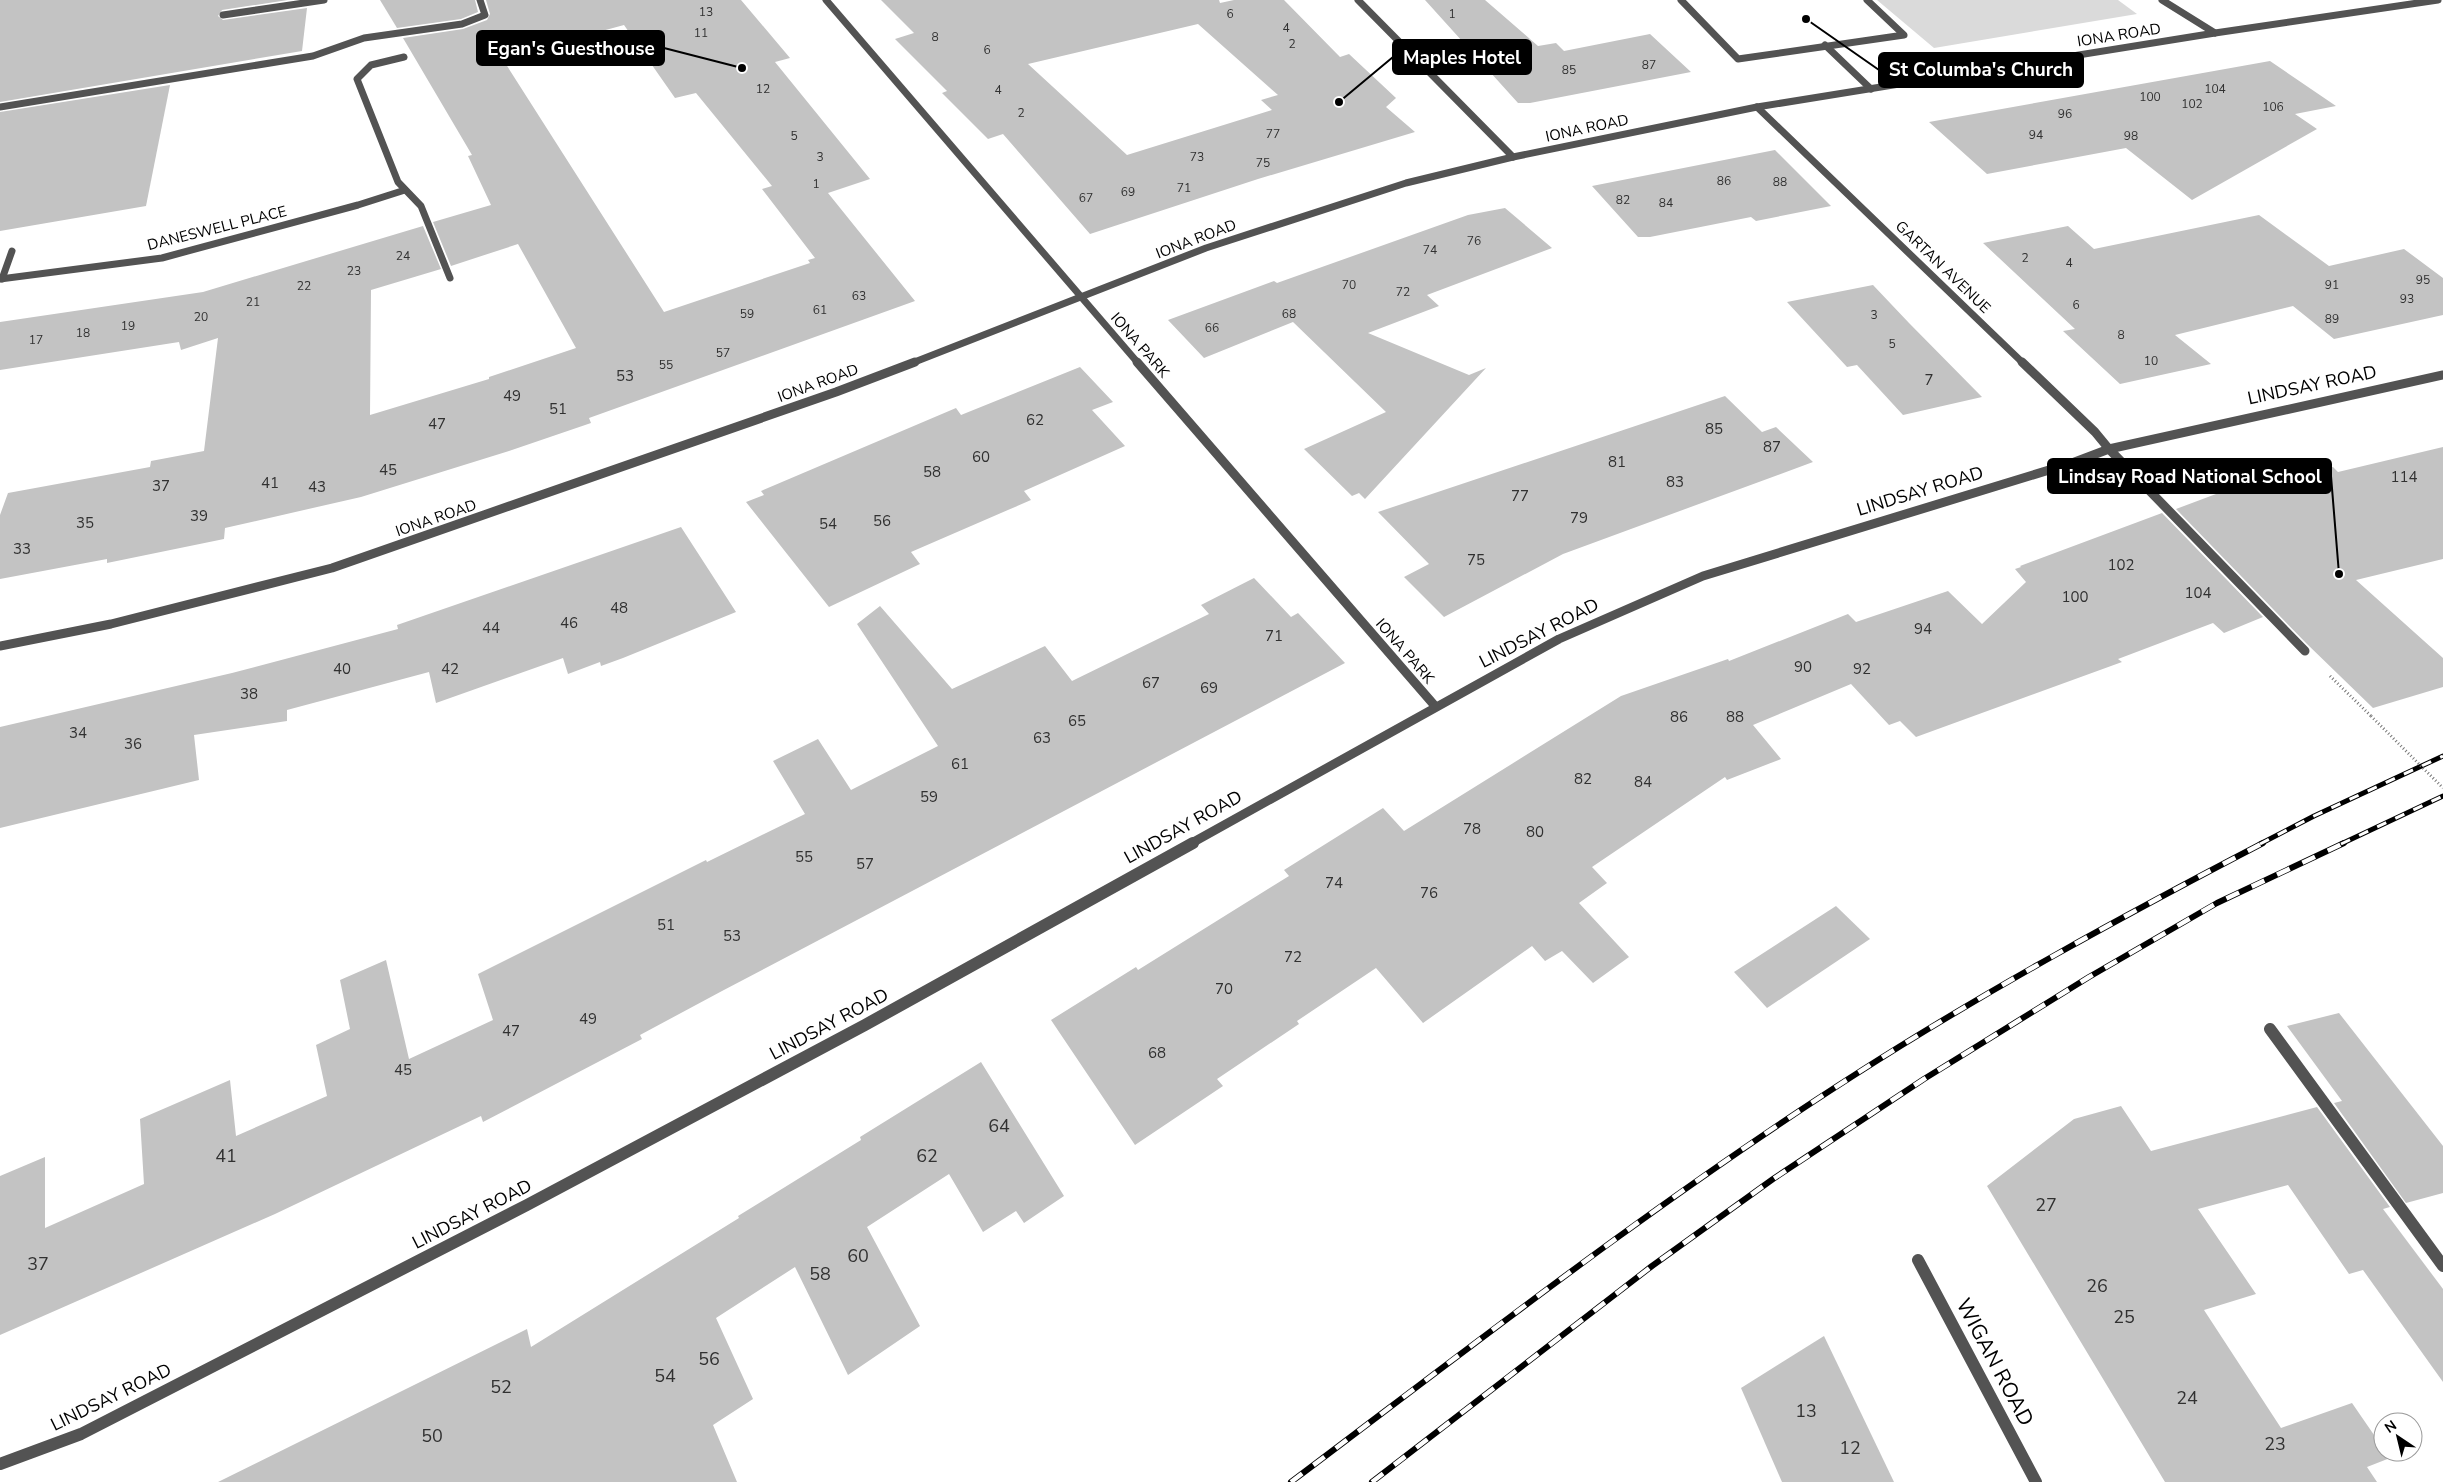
<svg xmlns="http://www.w3.org/2000/svg" width="2443" height="1482" font-family="'Nunito Sans',sans-serif">
  <style>
    .green { fill: #dadada }
    .building { fill: #c3c3c3; fill-rule: evenodd }
    .lines { fill: none; stroke-linecap: round; stroke-linejoin: round }
    .path { stroke: #757575; stroke-width: 3; stroke-dasharray: 1 2.5; stroke-linecap: butt }
    .lane-far2 { stroke: #535353; stroke-width: 7 }
    .lane-far1 { stroke: #535353; stroke-width: 9 }
    .lane { stroke: #535353; stroke-width: 12 }
    .street-far2 { stroke: #535353; stroke-width: 7 }
    .street-far1 { stroke: #535353; stroke-width: 9 }
    .street { stroke: #535353; stroke-width: 12 }
    .rail-far1-casing { stroke: #000; stroke-width: 5 }
    .rail-casing { stroke: #000; stroke-width: 6 }
    .rail-far1 { stroke: #fff; stroke-width: 3; stroke-dasharray: 10; stroke-linecap: butt }
    .rail { stroke: #fff; stroke-width: 4.5; stroke-dasharray: 14; stroke-linecap: butt }
    .path-bridge { stroke: #757575; stroke-width: 3; stroke-dasharray: 1 2.5; stroke-linecap: butt }
    .labels { text-anchor: middle; stroke-width: 4; stroke-linejoin: round; paint-order: stroke }
    .far-number-label { font-size: 12px; fill: #313131 }
    .far-street-label { font-size: 15px; fill: #000; stroke: #fff }
    .number-label { font-size: 15px; fill: #313131 }
    .street-label { font-size: 18px; fill: #000; stroke: #fff }
    .near-number-label { font-size: 18px; fill: #313131 }
    .near-street-label { font-size: 21px; fill: #000; stroke: #fff }
    .leader { fill: none; stroke: #000; stroke-width: 2 }
    .callout-dot { fill: #000; stroke: #fff; stroke-width: 2 }
    .callout { fill: #000; stroke: #000; stroke-width: 2 }
    .callout-label { font-size: 19px; text-anchor: middle; font-weight: bold; fill: #fff }
  </style>
  <rect width="100%" height="100%" fill="#fff"/>
  <polygon class="green" points="1877,0 2118,0 2137,14 1934,48"/>
  <g class="building">
    <polygon points="0,0 288,0 222,10 218,16 223,20 307,8 302,51 0,102"/>
    <polygon points="380,0 475,0 478,12 461,19 397,28"/>
    <path d="M486,0H741L790,58L775,62L870,179L828,193L915,301L589,418L591,423L509,451L361,497L225,528L224,539L107,563V559L0,579V515L8,493L150,467L151,461L204,451L218,338L181,350L179,342L0,370V322L203,292L423,226L441,269L371,290L370,415L489,379V377L576,348L518,244L451,266L433,222L491,205L468,156L472,155L403,38L463,29L487,20L490,14ZM624,25L675,98L696,93L772,186L762,189L815,258L808,260L810,263L664,312L502,58Z"/>
    <path d="M881,0H1219L1220,3L1234,0H1284L1340,57L1349,54L1396,98L1386,107L1415,132L1258,179L1090,234L1003,134L988,139L942,93L947,91L895,39L914,33ZM1198,24L1278,95L1261,100L1272,110L1127,155L1028,64Z"/>
    <polygon points="1425,0 1485,0 1538,46 1556,43 1564,51 1650,34 1691,72 1530,103 1518,103"/>
    <polygon points="2270,61 2336,106 2295,114 2317,129 2192,200 2126,148 1987,174 1929,122"/>
    <polygon points="170,85 146,206 0,231 0,112"/>
    <polygon points="1775,150 1831,206 1756,221 1751,217 1650,237 1638,237 1592,186"/>
    <polygon points="1505,208 1552,248 1427,295 1439,306 1368,333 1469,375 1486,368 1365,499 1359,493 1352,496 1304,449 1386,412 1293,322 1204,358 1168,320 1274,281 1277,283 1468,215"/>
    <polygon points="2259,215 2329,266 2404,249 2443,278 2443,315 2334,339 2293,306 2175,335 2211,364 2120,384 2063,331 2075,329 1983,243 2068,226 2094,249"/>
    <polygon points="1873,285 1909,323 1982,397 1903,415 1857,365 1847,367 1787,302"/>
    <polygon points="1080,367 1113,402 1092,410 1125,446 1024,491 1031,500 911,552 920,564 829,607 746,502 764,495 761,491 956,408 961,415"/>
    <polygon points="1725,396 1762,432 1776,427 1813,462 1563,554 1444,617 1404,577 1429,564 1378,512"/>
    <polygon points="2443,447 2443,559 2356,580 2443,658 2443,687 2373,708 2306,643 2176,509 2216,494 2333,467 2338,472"/>
    <polygon points="2162,513 2263,617 2224,633 2213,623 2118,659 2122,662 1916,737 1900,721 1889,725 1851,684 1753,725 1781,759 1727,780 1725,777 1592,867 1607,883 1579,903 1629,957 1593,983 1562,951 1545,961 1532,946 1423,1023 1376,968 1297,1021 1299,1024 1217,1079 1223,1086 1135,1145 1051,1020 1136,967 1138,970 1289,876 1284,870 1383,808 1404,831 1621,696 1728,659 1729,661 1848,614 1856,622 1948,591 1982,624 2026,582 2015,569 2021,567 2020,566"/>
    <polygon points="681,527 736,612 623,658 601,666 600,662 568,674 563,658 436,703 429,672 287,710 287,721 194,735 199,780 0,828 0,727 232,673 398,629 397,625"/>
    <polygon points="1254,578 1291,617 1298,613 1345,663 722,991 640,1035 642,1039 483,1122 481,1116 275,1214 0,1335 0,1176 45,1157 45,1228 144,1184 140,1119 230,1080 236,1136 327,1096 316,1045 350,1029 340,980 386,960 409,1059 493,1020 478,974 706,860 707,862 805,814 773,761 818,739 851,790 938,746 857,624 880,606 952,689 1045,646 1072,681 1209,614 1201,605"/>
    <polygon points="1836,906 1870,939 1767,1008 1734,972"/>
    <polygon points="2339,1013 2443,1146 2443,1193 2406,1203 2334,1103 2342,1101 2287,1026"/>
    <polygon points="981,1062 1064,1196 1024,1223 1016,1211 983,1232 949,1174 867,1227 920,1326 848,1375 795,1267 716,1318 753,1399 713,1425 737,1482 218,1482 527,1329 531,1347 739,1218 738,1216 861,1140 860,1137"/>
    <polygon points="2121,1106 2151,1151 2317,1107 2390,1207 2383,1209 2443,1289 2443,1382 2363,1270 2349,1274 2288,1185 2198,1209 2256,1294 2204,1310 2281,1428 2352,1403 2383,1448 2383,1452 2386,1452 2390,1458 2367,1467 2377,1482 2165,1482 1987,1186 2074,1119"/>
    <polygon points="1824,1336 1871,1434 1894,1482 1782,1482 1741,1388"/>
  </g>
  <g class="lines">
    <polyline class="path" points="2330,676 2371,716"/>
    <g class="lane-far2">
      <polyline points="1681,0 1738,59 1904,35 1867,0"/>
      <polyline points="223,15 324,0"/>
      <polyline points="1825,45 1871,89"/>
      <polyline points="0,107 313,56 364,38 462,24 485,15 480,0"/>
    </g>
    <polyline class="lane-far1" points="2109,449 2305,651"/>
    <polyline class="lane" points="2270,1029 2443,1266"/>
    <g class="street-far2">
      <polyline points="826,0 1138,363"/>
      <polyline points="1358,0 1513,157"/>
      <polyline points="2162,0 2215,33"/>
      <polyline points="404,57 371,65 357,79 398,182 421,206 450,278"/>
      <polyline points="1757,107 2023,363"/>
      <polyline points="0,279 162,258 358,205 405,190"/>
      <polyline points="2,279 12,251"/>
      <polyline points="912,363 1206,248 1406,183 1513,157 1757,107 2215,33 2438,0"/>
    </g>
    <g class="street-far1">
      <polyline points="1137,362 1435,706"/>
      <polyline points="2022,362 2095,432 2109,449"/>
      <polyline points="0,646 111,624 332,568 836,392 915,362"/>
      <polyline points="1190,844 1559,639 1703,576 2072,463 2109,449 2443,375"/>
    </g>
    <g class="street">
      <polyline points="1918,1260 2036,1482"/>
      <polyline points="0,1464 81,1434 527,1205 865,1025 1193,843"/>
    </g>
    <defs>
      <g id="rail-far1">
        <polyline points="2260,844 2314,816 2443,756"/>
        <polyline points="2341,844 2443,796"/>
      </g>
      <g id="rail">
        <path d="M1291,1482C1477,1342 1660,1199 1856,1074C1987,990 2125,915 2263,843"/>
        <polyline points="1372,1482 1652,1266 1773,1179 1924,1079 2089,977 2217,903 2344,843"/>
      </g>
    </defs>
    <use href="#rail-far1" class="rail-far1-casing"/>
    <use href="#rail" class="rail-casing"/>
    <use href="#rail-far1" class="rail-far1"/>
    <use href="#rail" class="rail"/>
    <polyline class="path-bridge" points="2371,716 2443,788"/>
  </g>
  <g class="labels">
    <g class="far-number-label">
      <text x="706" y="16">13</text>
      <text x="1230" y="18">6</text>
      <text x="1452" y="18">1</text>
      <text x="1286" y="32">4</text>
      <text x="701" y="37">11</text>
      <text x="935" y="41">8</text>
      <text x="1292" y="48">2</text>
      <text x="987" y="54">6</text>
      <text x="1649" y="69">87</text>
      <text x="1569" y="74">85</text>
      <text x="763" y="93">12</text>
      <text x="2215" y="93">104</text>
      <text x="998" y="94">4</text>
      <text x="2150" y="101">100</text>
      <text x="2192" y="108">102</text>
      <text x="2273" y="111">106</text>
      <text x="1021" y="117">2</text>
      <text x="2065" y="118">96</text>
      <text x="1273" y="138">77</text>
      <text x="2036" y="139">94</text>
      <text x="794" y="140">5</text>
      <text x="2131" y="140">98</text>
      <text x="820" y="161">3</text>
      <text x="1197" y="161">73</text>
      <text x="1263" y="167">75</text>
      <text x="1724" y="185">86</text>
      <text x="1780" y="186">88</text>
      <text x="816" y="188">1</text>
      <text x="1184" y="192">71</text>
      <text x="1128" y="196">69</text>
      <text x="1086" y="202">67</text>
      <text x="1623" y="204">82</text>
      <text x="1666" y="207">84</text>
      <text x="1474" y="245">76</text>
      <text x="1430" y="254">74</text>
      <text x="403" y="260">24</text>
      <text x="2025" y="262">2</text>
      <text x="2069" y="267">4</text>
      <text x="354" y="275">23</text>
      <text x="2423" y="284">95</text>
      <text x="1349" y="289">70</text>
      <text x="2332" y="289">91</text>
      <text x="304" y="290">22</text>
      <text x="1403" y="296">72</text>
      <text x="859" y="300">63</text>
      <text x="2407" y="303">93</text>
      <text x="253" y="306">21</text>
      <text x="2076" y="309">6</text>
      <text x="820" y="314">61</text>
      <text x="747" y="318">59</text>
      <text x="1289" y="318">68</text>
      <text x="1874" y="319">3</text>
      <text x="201" y="321">20</text>
      <text x="2332" y="323">89</text>
      <text x="128" y="330">19</text>
      <text x="1212" y="332">66</text>
      <text x="83" y="337">18</text>
      <text x="2121" y="339">8</text>
      <text x="36" y="344">17</text>
      <text x="1892" y="348">5</text>
      <text x="723" y="357">57</text>
      <text x="2151" y="365">10</text>
      <text x="666" y="369">55</text>
    </g>
    <g class="far-street-label">
      <text transform="translate(2119 35) rotate(-9)" y="5">IONA ROAD</text>
      <text transform="translate(1587 128) rotate(-12)" y="5">IONA ROAD</text>
      <text transform="translate(217 228) rotate(-14)" y="5">DANESWELL PLACE</text>
      <text transform="translate(1196 239) rotate(-21)" y="5">IONA ROAD</text>
      <text transform="translate(1943 267) rotate(44)" y="5">GARTAN AVENUE</text>
      <text transform="translate(1140 345) rotate(49)" y="5">IONA PARK</text>
      <text transform="translate(818 383) rotate(-20)" y="5">IONA ROAD</text>
      <text transform="translate(436 518) rotate(-19)" y="5">IONA ROAD</text>
      <text transform="translate(1405 651) rotate(49)" y="5">IONA PARK</text>
    </g>
    <g class="number-label">
      <text x="625" y="381">53</text>
      <text x="1929" y="385">7</text>
      <text x="512" y="401">49</text>
      <text x="558" y="414">51</text>
      <text x="1035" y="425">62</text>
      <text x="437" y="429">47</text>
      <text x="1714" y="434">85</text>
      <text x="1772" y="452">87</text>
      <text x="981" y="462">60</text>
      <text x="1617" y="467">81</text>
      <text x="388" y="475">45</text>
      <text x="932" y="477">58</text>
      <text x="2404" y="482">114</text>
      <text x="1675" y="487">83</text>
      <text x="270" y="488">41</text>
      <text x="161" y="491">37</text>
      <text x="317" y="492">43</text>
      <text x="1520" y="501">77</text>
      <text x="199" y="521">39</text>
      <text x="1579" y="523">79</text>
      <text x="882" y="526">56</text>
      <text x="85" y="528">35</text>
      <text x="828" y="529">54</text>
      <text x="22" y="554">33</text>
      <text x="1476" y="565">75</text>
      <text x="2121" y="570">102</text>
      <text x="2198" y="598">104</text>
      <text x="2075" y="602">100</text>
      <text x="619" y="613">48</text>
      <text x="569" y="628">46</text>
      <text x="491" y="633">44</text>
      <text x="1923" y="634">94</text>
      <text x="1274" y="641">71</text>
      <text x="1803" y="672">90</text>
      <text x="342" y="674">40</text>
      <text x="450" y="674">42</text>
      <text x="1862" y="674">92</text>
      <text x="1151" y="688">67</text>
      <text x="1209" y="693">69</text>
      <text x="249" y="699">38</text>
      <text x="1679" y="722">86</text>
      <text x="1735" y="722">88</text>
      <text x="1077" y="726">65</text>
      <text x="78" y="738">34</text>
      <text x="1042" y="743">63</text>
      <text x="133" y="749">36</text>
      <text x="960" y="769">61</text>
      <text x="1583" y="784">82</text>
      <text x="1643" y="787">84</text>
      <text x="929" y="802">59</text>
      <text x="1472" y="834">78</text>
      <text x="1535" y="837">80</text>
      <text x="804" y="862">55</text>
      <text x="865" y="869">57</text>
      <text x="1334" y="888">74</text>
      <text x="1429" y="898">76</text>
      <text x="666" y="930">51</text>
      <text x="732" y="941">53</text>
      <text x="1293" y="962">72</text>
      <text x="1224" y="994">70</text>
      <text x="588" y="1024">49</text>
      <text x="511" y="1036">47</text>
      <text x="1157" y="1058">68</text>
      <text x="403" y="1075">45</text>
    </g>
    <g class="street-label">
      <text transform="translate(2312 385) rotate(-12)" y="6">LINDSAY ROAD</text>
      <text transform="translate(1920 491) rotate(-17)" y="6">LINDSAY ROAD</text>
      <text transform="translate(1539 633) rotate(-27)" y="6">LINDSAY ROAD</text>
      <text transform="translate(1183 827) rotate(-29)" y="6">LINDSAY ROAD</text>
      <text transform="translate(829 1024) rotate(-28)" y="6">LINDSAY ROAD</text>
      <text transform="translate(472 1214) rotate(-27)" y="6">LINDSAY ROAD</text>
      <text transform="translate(111 1397) rotate(-26)" y="6">LINDSAY ROAD</text>
    </g>
    <g class="near-number-label">
      <text x="999" y="1132">64</text>
      <text x="226" y="1162">41</text>
      <text x="927" y="1162">62</text>
      <text x="2046" y="1211">27</text>
      <text x="858" y="1262">60</text>
      <text x="38" y="1270">37</text>
      <text x="820" y="1280">58</text>
      <text x="2097" y="1292">26</text>
      <text x="2124" y="1323">25</text>
      <text x="709" y="1365">56</text>
      <text x="665" y="1382">54</text>
      <text x="501" y="1393">52</text>
      <text x="2187" y="1404">24</text>
      <text x="1806" y="1417">13</text>
      <text x="432" y="1442">50</text>
      <text x="2275" y="1450">23</text>
      <text x="1850" y="1454">12</text>
    </g>
    <g class="near-street-label">
      <text transform="translate(1995 1362) rotate(62)" y="7">WIGAN ROAD</text>
    </g>
  </g>
  <path class="leader" d="M742 68L664 48M1339 102L1393 57M1806 19L1879 70M2339 574L2331 476"/>
  <g class="callout-dot">
    <circle cx="742" cy="68" r="5"/>
    <circle cx="1339" cy="102" r="5"/>
    <circle cx="1806" cy="19" r="5"/>
    <circle cx="2339" cy="574" r="5"/>
  </g>
  <g class="callout">
    <rect x="477" y="31" width="187" height="34" rx="5"/>
    <rect x="1393" y="40" width="138" height="34" rx="5"/>
    <rect x="1879" y="53" width="204" height="34" rx="5"/>
    <rect x="2048" y="459" width="283" height="34" rx="5"/>
  </g>
  <g class="callout-label">
    <text x="571" y="55">Egan's Guesthouse</text>
    <text x="1462" y="64">Maples Hotel</text>
    <text x="1981" y="76">St Columba's Church</text>
    <text x="2190" y="483">Lindsay Road National School</text>
  </g>
  <g transform="translate(2398 1437) rotate(325)"><circle r="24" fill="#ffffff" stroke="#999999"/>
  <path d="M0-4L9 19L0 12L-9 19Z" fill="#000000"/>
  <text y="-8" font-size="14" font-weight="bold" text-anchor="middle" fill="#000000">N</text>
  </g>
</svg>
